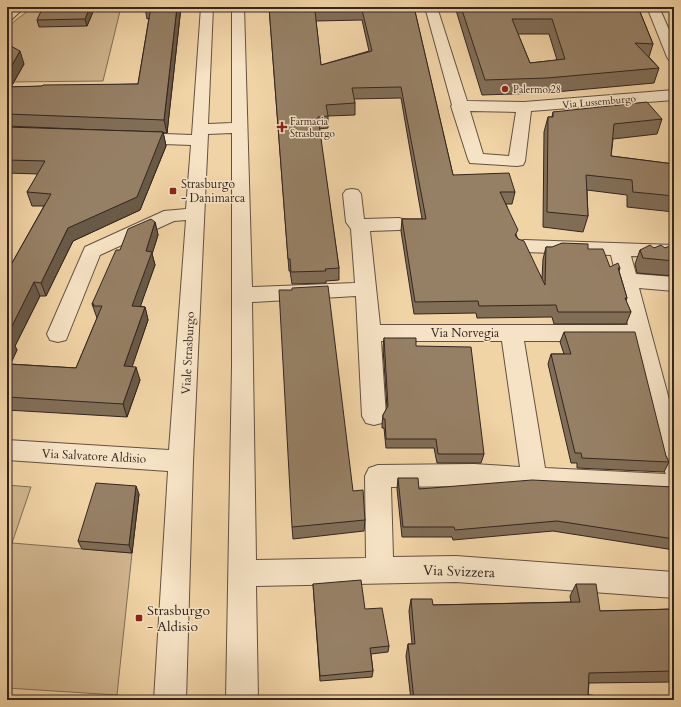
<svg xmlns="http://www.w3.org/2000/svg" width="681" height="707" font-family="Cardo,serif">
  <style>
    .green { fill: #d1b68f; stroke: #826e57 }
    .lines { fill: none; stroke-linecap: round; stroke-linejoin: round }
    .minor-casing { stroke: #625141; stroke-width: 2 }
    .minor { fill: #f6e3c5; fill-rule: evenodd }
    .wall { fill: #816e57; stroke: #33251f; fill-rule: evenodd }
    .shaded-wall { fill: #695a47; stroke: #33251f }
    .building { fill: #968065; stroke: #33251f; fill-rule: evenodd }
    .poi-dot { fill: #8f2418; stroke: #f6e3c5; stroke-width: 1.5 }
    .labels { text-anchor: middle; stroke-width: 3; stroke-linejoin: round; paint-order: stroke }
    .far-poi-label { font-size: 10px; fill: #33251f; stroke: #f6e3c5; text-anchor: start }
    .far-street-label { font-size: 10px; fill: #33251f; stroke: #f6e3c5 }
    .poi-label { font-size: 12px; fill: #33251f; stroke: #f6e3c5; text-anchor: start }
    .street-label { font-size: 12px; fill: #33251f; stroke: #f6e3c5 }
    .near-street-label { font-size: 14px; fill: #33251f; stroke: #f6e3c5 }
    .near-poi-label { font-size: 14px; fill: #33251f; stroke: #f6e3c5; text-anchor: start }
  </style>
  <rect width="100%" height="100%" fill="#f1d4a6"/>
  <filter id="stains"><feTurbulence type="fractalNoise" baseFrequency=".005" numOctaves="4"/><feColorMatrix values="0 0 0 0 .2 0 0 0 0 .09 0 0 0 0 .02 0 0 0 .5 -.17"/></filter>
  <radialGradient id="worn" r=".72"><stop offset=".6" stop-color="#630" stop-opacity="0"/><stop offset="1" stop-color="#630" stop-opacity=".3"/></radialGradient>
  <g class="green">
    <polygon points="33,7 121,7 103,81 7,82 7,27"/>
    <polygon points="7,485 31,487 12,543 132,553 117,695 7,688"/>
  </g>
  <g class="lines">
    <defs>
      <g id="minor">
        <polygon points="11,7 25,7 12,19 7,20 7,10"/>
        <path d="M201,7H213L208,124L232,123V7H244L252,287L355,283L351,229L346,222L343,194L346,190L352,189L358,190L361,194L364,219L399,218L406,220L408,224L406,228L399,230L370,231L380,325H628L611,255L524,252L517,250L514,246L517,242L524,240L674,245V257L631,256L636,274L674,277V291L639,288L674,418V496L474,486L391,487L393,557L456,556L674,572V598L456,582L256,586L258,700H226L232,366V133L208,134L193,461L186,700H154L168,471L7,460V440L169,450L186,220L174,221L100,255L66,340L58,342L50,340L47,334L85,247L164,211L186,209L191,145L135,143L129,141L127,138L129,135L135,133L192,135ZM356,296L362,416L366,423L374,425L382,423L386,416L381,341H502L520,467L474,464L378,465L369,468L365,476L366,558L256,560L252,302ZM524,341H632L662,466L666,474L545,468Z"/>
        <path d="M425,7H437L467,101L524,102L674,90V100L531,111L525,161L523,165L517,166L470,163L468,159L451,106L452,105ZM470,111L516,112L509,156L483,154Z"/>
        <polygon points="647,7 659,7 674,41 674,61 669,60 667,57"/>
      </g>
    </defs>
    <use href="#minor" class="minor-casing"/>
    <use href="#minor" class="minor"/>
  </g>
  <g class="wall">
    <polygon points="95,7 87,26 39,27 37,20"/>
    <polygon points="145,7 181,7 167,133 7,126 7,44 24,64 11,87 138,84 149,18 147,19"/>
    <path d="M269,7H414L453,175L515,192L512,204H506L517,237L542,278L543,259L546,247L588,249L610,267L620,268L619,271L627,298L626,301L631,312L626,324H554L552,317L477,318L476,313L414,314L401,231L402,219H422L401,98L354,99L355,103V115L328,116V128L319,129L339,268V280L326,281V283L292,284L290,271H289ZM362,20L369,51L321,65L316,21Z"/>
    <path d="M455,7H638L653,44L649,57L659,68L654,83L544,93L482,95ZM518,34H549L557,60L530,63Z"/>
    <polygon points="553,112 662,119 657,134 613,139 611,156 674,164 674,212 627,207 627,195 587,190 588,216 583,232 543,227 544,132 548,117 552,117"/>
    <polygon points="7,127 163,132 166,146 140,210 73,241 46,296 40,296 15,346 17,350 10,364 76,368 97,318 92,304 120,250 155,222 158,235 152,254 155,265 140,306 145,307 148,320 132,366 140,380 127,417 7,410 7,272 44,206 32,206 27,192 38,174 7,173"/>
    <polygon points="674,247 674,276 637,273 635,264 640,250 654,248 665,248"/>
    <polygon points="564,332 666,456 669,462 664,472 577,468 577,463 571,463 548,364 551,354 564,354 560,342"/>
    <polygon points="384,338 416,346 484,454 481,463 437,463 434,448 386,448 384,428 382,428 382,424 383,415 387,408 383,348"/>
    <polygon points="398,478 419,489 674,487 674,550 553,531 453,540 452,537 402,537 397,489"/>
    <polygon points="353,491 365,520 364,531 293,539 292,527"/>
    <polygon points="139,494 132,553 82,549 78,541"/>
    <polygon points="313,584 365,609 389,646 388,652 371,654 373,671 372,677 320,681"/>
    <polygon points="576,584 600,611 674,609 674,682 589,683 588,695 648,700 411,700 406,656 408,644 412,644 409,611 411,599 433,605 571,602 570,596"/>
  </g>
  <g class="shaded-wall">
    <polygon points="90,7 95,7 87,26 85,19"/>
    <polygon points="177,7 181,7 167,133 164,120"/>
    <polygon points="20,51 24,64 7,94 7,74"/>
    <polygon points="163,132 166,146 140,210 73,241 46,296 41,283 68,228"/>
    <polygon points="155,222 158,235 152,254 155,265 136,319 132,306 146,251"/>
    <polygon points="34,282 40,296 15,346 17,350 7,372 7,336"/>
    <polygon points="145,307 148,320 128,379 124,366"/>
    <polygon points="136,367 140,380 127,417 123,404"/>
    <polygon points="136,486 139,494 132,553 129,545"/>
  </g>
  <g class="building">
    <polygon points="43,7 90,7 85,19 37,20"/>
    <polygon points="151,7 177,7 164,120 7,114 7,87 42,86 43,85 138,84"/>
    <path d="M269,7H414L453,175L509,173L515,192H500L518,230L515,235L518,239L524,241L545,285L546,247H552L562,243L588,244V249H603L610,267L618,263L620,268H618L627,298H625L631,312H558L556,305L479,306L478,301L415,302L402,219H426L401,87L352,88L355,103L326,105L328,116L318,117L339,268L325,269L326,271L291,272L290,259H288ZM362,10L372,51L321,65L315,11Z"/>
    <path d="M461,7H638L653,44L635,43L659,68L547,78L485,80ZM512,19H552L565,59L530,63Z"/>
    <polygon points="7,44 20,51 7,74"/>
    <polygon points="647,102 662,119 614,124 611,156 674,164 674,196 633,192 632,180 586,175 588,216 547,212 548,117 553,117 553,112"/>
    <polygon points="7,127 163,132 137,197 68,228 41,283 34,282 7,336 11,337 7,345 7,272 51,194 27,192 45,161 7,160"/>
    <polygon points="151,219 155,222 146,251 152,252 132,306 145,307 124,366 136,367 123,404 7,397 7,364 76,368 102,306 93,306 94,304 92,304 116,250 120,250 128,229"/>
    <polygon points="650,245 654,248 661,245 665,248 671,245 674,247 674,261 643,258 640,250"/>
    <polygon points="328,286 353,491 363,490 365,520 292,527 279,290 292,290 292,288"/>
    <polygon points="564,332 635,332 666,456 669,462 582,458 581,453 575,453 551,354 571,354"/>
    <polygon points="384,338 416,338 416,346 471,347 484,454 438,454 436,439 386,439 385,419 383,419 383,415 388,406"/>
    <polygon points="398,478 418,478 419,489 532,480 674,487 674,539 557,521 455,530 454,527 403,527"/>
    <polygon points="96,483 136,486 129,545 78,541"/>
    <polygon points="361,580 365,609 382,608 389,646 370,648 373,671 320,676 313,584"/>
    <polygon points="576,584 596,584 600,611 674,609 674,671 589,673 588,695 648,700 414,700 408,644 415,644 411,599 432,599 433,605 580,602"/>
  </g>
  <g class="poi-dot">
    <circle cx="505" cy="89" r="4"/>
    <path d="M280 121h4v4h4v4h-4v4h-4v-4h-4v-4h4z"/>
    <rect x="169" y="187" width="8" height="8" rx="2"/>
    <rect x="135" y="614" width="8" height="8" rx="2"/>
  </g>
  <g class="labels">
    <g class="far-poi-label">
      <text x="513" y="93">Palermo 28</text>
      <text x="290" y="125">Farmacia<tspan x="290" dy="12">Strasburgo</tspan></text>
    </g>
    <g class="far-street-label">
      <text transform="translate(599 101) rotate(-5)" y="4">Via Lussemburgo</text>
    </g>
    <g class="poi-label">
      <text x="181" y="188">Strasburgo<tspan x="181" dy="14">- Danimarca</tspan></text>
    </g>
    <g class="street-label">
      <text x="465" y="337">Via Norvegia</text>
      <text transform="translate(188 353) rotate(-87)" y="4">Viale Strasburgo</text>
      <text transform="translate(94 456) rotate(3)" y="4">Via Salvatore Aldisio</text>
    </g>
    <g class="near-street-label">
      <text transform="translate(459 571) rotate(2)" y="5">Via Svizzera</text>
    </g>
    <g class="near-poi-label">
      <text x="147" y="615">Strasburgo<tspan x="147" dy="16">- Aldisio</tspan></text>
    </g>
  </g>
  <rect width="681" height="707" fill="none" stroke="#f1d4a6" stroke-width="24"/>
  <rect x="8" y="8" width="665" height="691" fill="none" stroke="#33251f" stroke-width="2"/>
  <rect x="12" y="12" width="657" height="683" fill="none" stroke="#33251f"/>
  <rect width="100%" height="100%" filter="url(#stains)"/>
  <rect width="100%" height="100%" fill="url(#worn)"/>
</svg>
